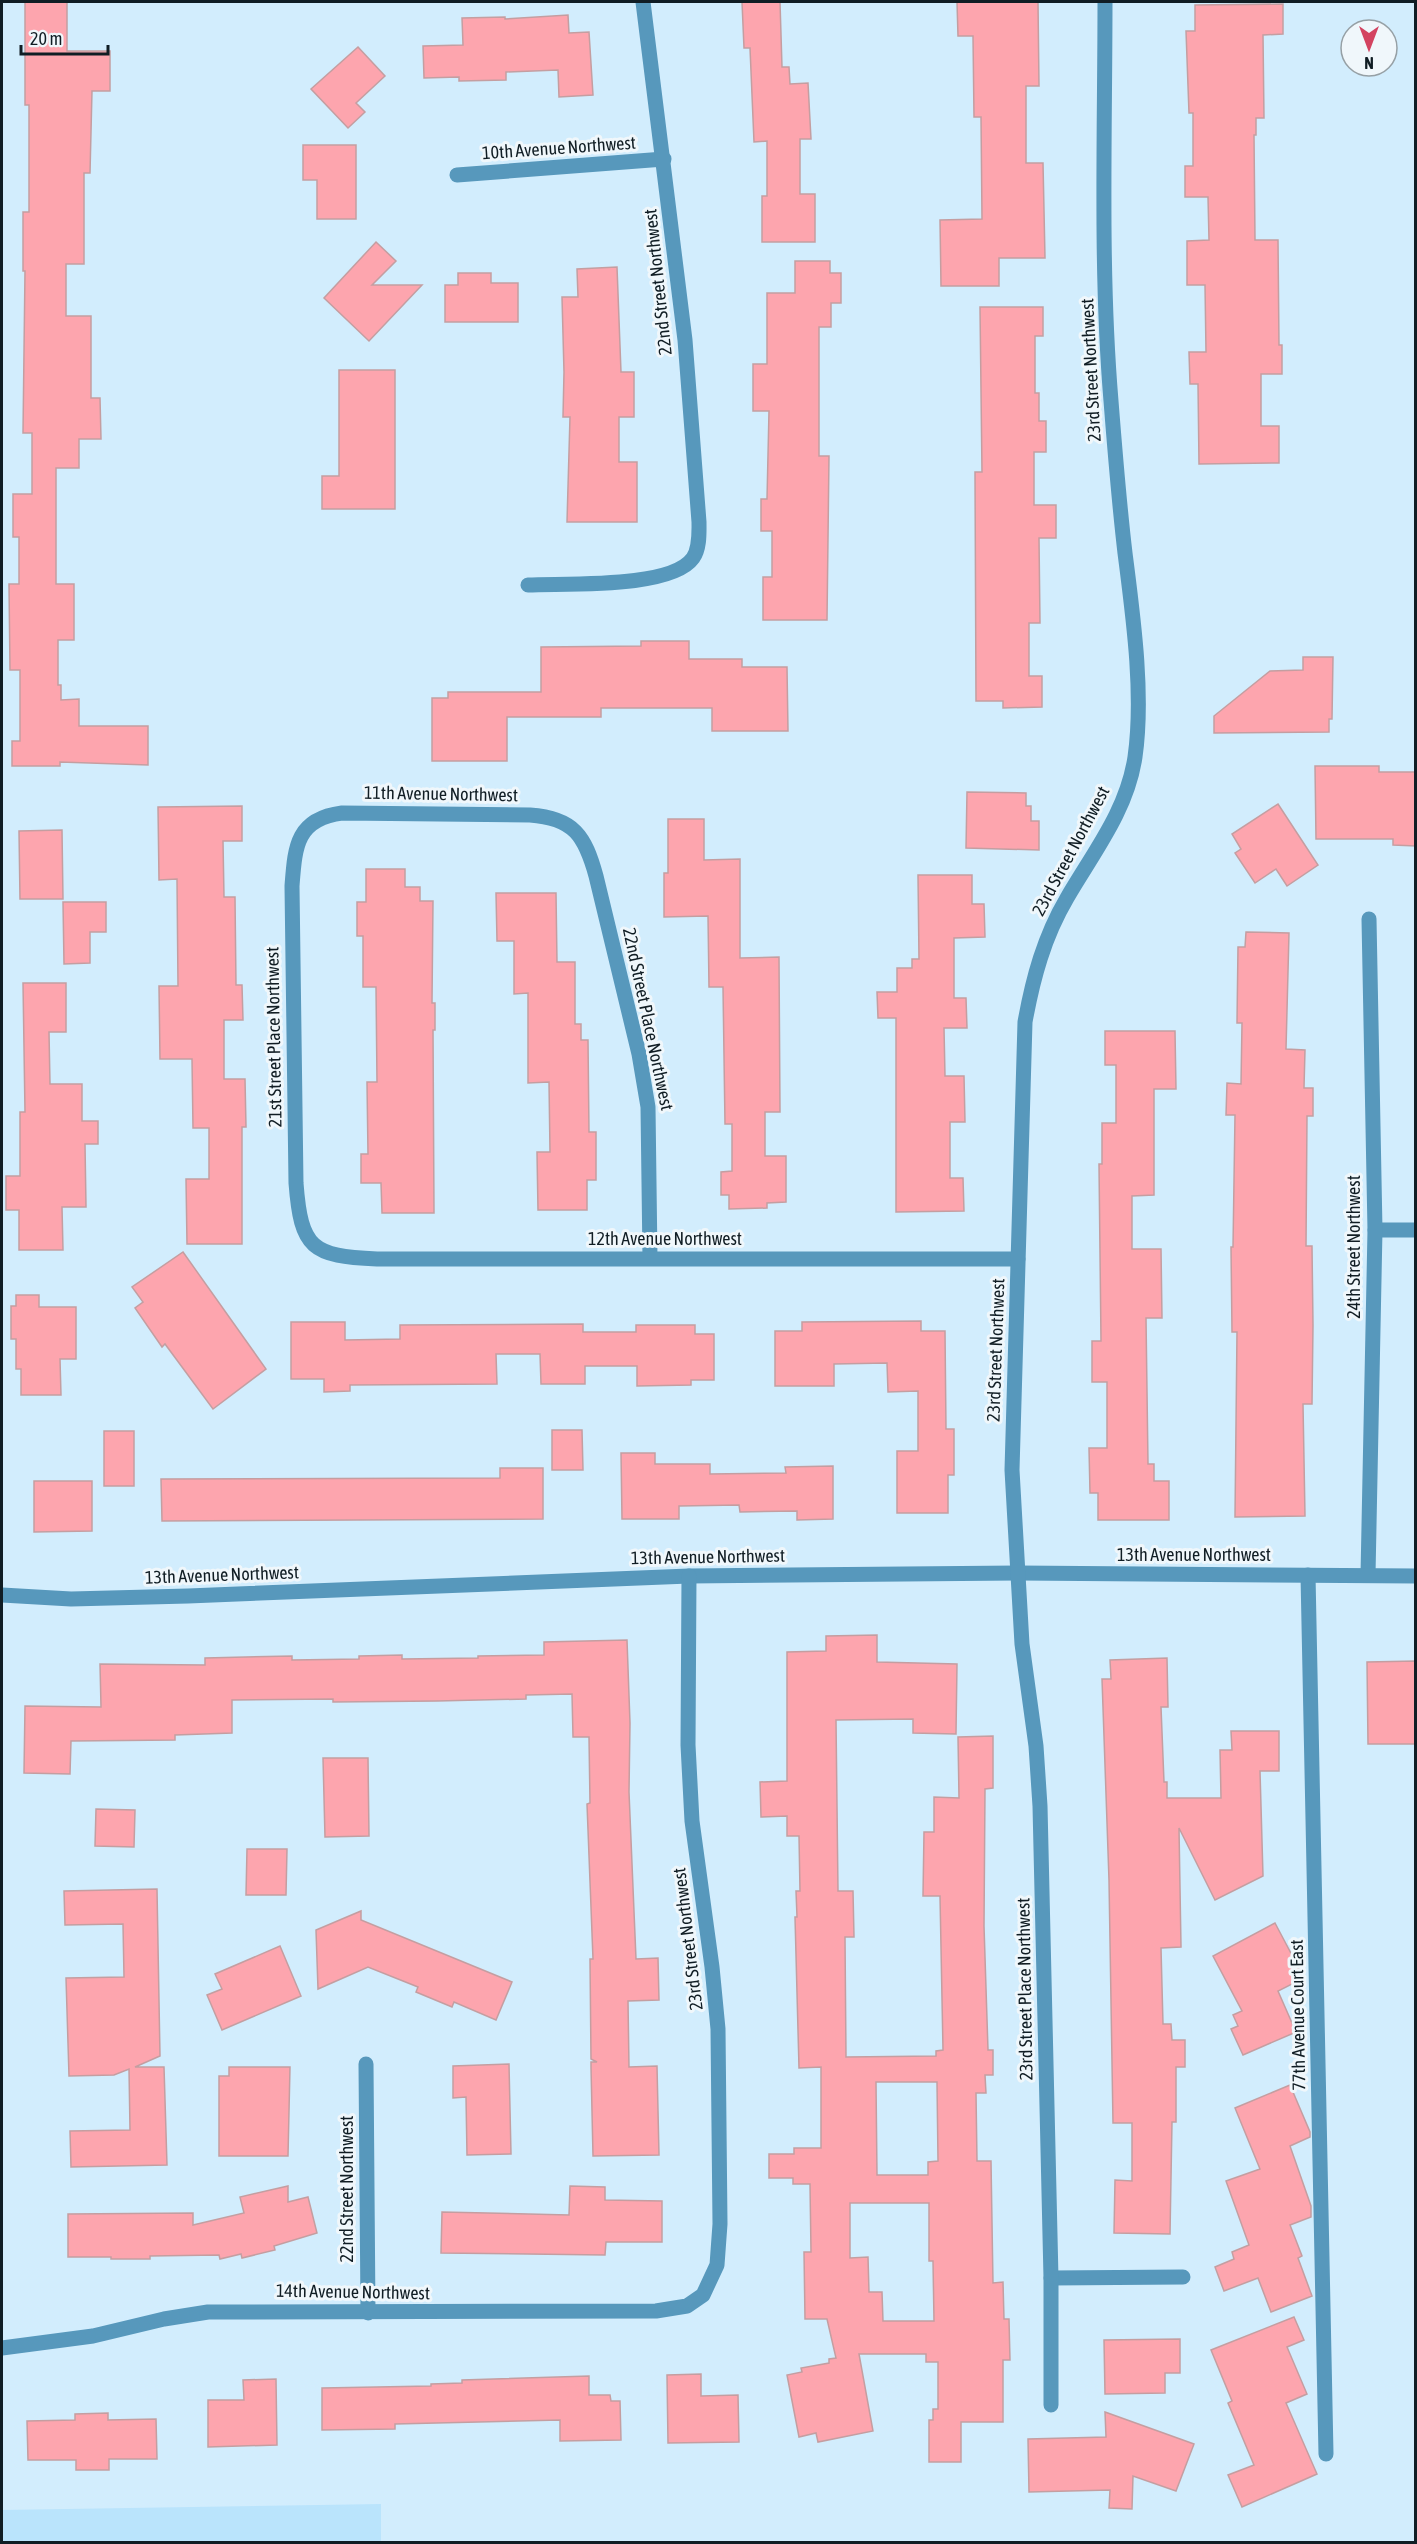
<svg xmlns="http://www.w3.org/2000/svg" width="1417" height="2544" font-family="'Asap Condensed',sans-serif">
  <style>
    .built { fill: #bae4fc }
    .building { fill: #fda5ae; stroke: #c49ea1; stroke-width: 1.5; fill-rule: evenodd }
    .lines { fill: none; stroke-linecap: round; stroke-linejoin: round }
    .minor { stroke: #5798bc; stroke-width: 15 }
    .labels { text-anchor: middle; stroke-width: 6; stroke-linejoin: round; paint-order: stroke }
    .street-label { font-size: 18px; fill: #101d24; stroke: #f0f7fb }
  </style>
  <rect width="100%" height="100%" fill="#d2edfd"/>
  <polygon class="built" points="381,2504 381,2542 2,2542 2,2510"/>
  <g class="building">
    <polygon points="25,2 67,2 67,51 110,51 110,91 92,91 90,173 84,173 84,264 66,264 66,316 91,316 91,398 100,398 101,439 79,439 79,468 56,468 56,584 74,584 74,640 58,640 58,685 61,685 61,700 79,699 79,726 148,726 148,765 60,762 60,766 12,766 12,741 20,741 20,670 10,670 9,584 19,584 19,537 13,537 13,494 32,494 32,433 23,433 25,271 23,271 23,212 29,212 29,105 25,105"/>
    <polygon points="742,2 780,2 782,67 789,67 790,84 808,83 811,139 800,139 800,194 815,194 815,242 762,242 762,196 767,196 767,141 754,142 750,48 744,48"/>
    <polygon points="957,2 1038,2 1039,86 1026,86 1026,163 1043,163 1045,258 999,258 999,286 941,286 940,220 982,219 981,117 974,117 973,36 958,36"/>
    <polygon points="1283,4 1283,34 1263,35 1264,118 1256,118 1256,135 1254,135 1255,240 1278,240 1279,345 1282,345 1282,374 1261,374 1261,426 1279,426 1279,463 1199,464 1198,384 1190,384 1189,352 1206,352 1205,285 1187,285 1187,241 1209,240 1208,197 1185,197 1185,166 1193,166 1193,113 1189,113 1186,31 1195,31 1195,5"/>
    <polygon points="568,15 569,33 589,32 593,95 559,97 558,70 506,72 506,80 459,81 459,77 424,78 423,46 463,45 462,18 505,17 505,19"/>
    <polygon points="358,47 385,76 356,103 365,112 348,128 311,89"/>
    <polygon points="303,145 356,145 356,219 317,219 317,180 303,180"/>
    <polygon points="376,242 396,261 372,285 422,285 369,341 324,298"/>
    <polygon points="795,261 830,261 830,273 841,273 841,303 831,303 831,327 819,327 819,456 829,456 827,620 763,620 763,577 772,577 772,531 761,531 761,499 767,499 769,411 753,411 753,364 767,364 767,293 795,293"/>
    <polygon points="617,267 621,372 634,372 634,417 619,417 619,462 637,462 637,522 567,522 570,417 563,417 564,372 562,297 578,297 577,269"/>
    <polygon points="458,273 491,273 491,283 518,283 518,322 445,322 445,285 458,285"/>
    <polygon points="980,307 1043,307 1043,336 1035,336 1035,393 1039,393 1039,421 1046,421 1046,452 1034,452 1034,505 1056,505 1056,538 1039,538 1040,623 1029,623 1029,676 1042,676 1042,707 1003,708 1003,701 976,701 975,472 982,472"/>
    <polygon points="339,370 395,370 395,509 322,509 322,476 339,476"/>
    <polygon points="641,641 689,641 689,659 742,659 742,667 787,667 788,731 712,731 712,708 601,708 601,717 507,717 507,761 432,761 432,698 448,698 448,692 541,692 541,647 641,646"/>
    <polygon points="1303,657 1333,657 1332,719 1329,719 1329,732 1214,733 1214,716 1270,671 1303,670"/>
    <polygon points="1315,766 1379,766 1379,772 1416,772 1416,846 1393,845 1393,839 1316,839"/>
    <polygon points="967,792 1026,793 1026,806 1031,806 1031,821 1039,821 1039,850 966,848"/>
    <polygon points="1278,804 1318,865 1287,886 1276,869 1255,883 1235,853 1241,849 1232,834"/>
    <polygon points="242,806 242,841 223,841 224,897 235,897 236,985 242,985 243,1020 224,1020 224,1079 245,1079 246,1127 242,1127 242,1244 187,1244 186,1179 209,1179 209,1128 193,1128 192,1059 160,1059 159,986 178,986 177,879 159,880 158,807"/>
    <polygon points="668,819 704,819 704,860 740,859 740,958 779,957 780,1112 765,1112 765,1156 786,1156 786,1202 767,1203 767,1208 729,1209 729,1195 721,1195 721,1172 732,1171 732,1124 725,1124 723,987 709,987 708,916 664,917 664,873 668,873"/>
    <polygon points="62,830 63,899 20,899 19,831"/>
    <polygon points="366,869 405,869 405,887 420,887 420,901 433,901 432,1003 435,1003 435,1030 433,1030 434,1213 382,1213 381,1183 361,1183 361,1154 368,1154 367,1082 377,1082 376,987 363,987 363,936 357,936 357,902 366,902"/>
    <polygon points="918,875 972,875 972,904 984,904 985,937 954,938 954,998 966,998 967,1028 944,1028 945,1076 964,1076 965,1122 950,1122 950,1178 963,1178 964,1211 896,1212 896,1018 878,1018 877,992 897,992 897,968 912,968 912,959 919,959"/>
    <polygon points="496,893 556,893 557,962 575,962 575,1024 581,1024 581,1040 588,1040 589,1132 596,1132 596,1180 587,1180 587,1210 538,1210 537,1152 550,1152 549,1082 528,1083 528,993 514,994 514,941 497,941"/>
    <polygon points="63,902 106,902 106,932 90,932 90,963 64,964"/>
    <polygon points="1246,932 1289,933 1286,1049 1305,1050 1304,1088 1313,1088 1313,1116 1307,1116 1306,1246 1312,1246 1313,1325 1312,1404 1303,1404 1305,1516 1235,1517 1237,1332 1232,1332 1231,1247 1233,1247 1235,1115 1226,1115 1227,1083 1241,1084 1242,1023 1237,1023 1238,947 1245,947"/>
    <polygon points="23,983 66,983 66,1032 49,1032 50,1084 82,1084 82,1121 98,1121 98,1144 85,1144 86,1207 62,1207 63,1250 19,1250 19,1210 6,1210 6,1176 20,1176 20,1112 25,1112"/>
    <polygon points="1105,1031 1175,1031 1176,1089 1154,1089 1154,1195 1132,1196 1132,1249 1161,1249 1162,1318 1146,1318 1148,1464 1154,1464 1154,1481 1169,1481 1169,1520 1098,1520 1098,1493 1090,1493 1089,1448 1107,1448 1107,1382 1092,1382 1092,1341 1101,1341 1099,1164 1102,1164 1102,1123 1116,1123 1116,1065 1105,1065"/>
    <polygon points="183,1252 266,1369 213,1409 165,1344 162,1347 135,1308 143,1302 132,1287"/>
    <polygon points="16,1295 39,1295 39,1307 76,1307 76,1359 60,1359 61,1395 21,1395 21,1369 16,1369 16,1339 11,1339 11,1306 16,1306"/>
    <polygon points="921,1321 921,1331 945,1331 946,1429 954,1429 954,1475 948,1475 948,1513 897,1513 897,1451 918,1451 918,1391 888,1392 887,1363 834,1364 834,1386 775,1386 775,1331 802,1331 802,1322"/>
    <polygon points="291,1322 345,1322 345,1340 400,1339 400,1325 583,1324 583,1332 636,1332 636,1325 695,1325 695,1334 714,1334 714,1380 691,1380 691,1385 637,1386 637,1366 585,1366 585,1384 541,1384 540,1354 496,1354 497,1384 350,1385 350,1391 324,1392 324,1379 291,1379"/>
    <polygon points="552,1430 582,1430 583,1470 552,1470"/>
    <rect x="104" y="1431" width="30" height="55"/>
    <polygon points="621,1453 655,1453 655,1464 710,1464 710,1474 786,1473 785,1467 833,1466 833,1519 797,1520 797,1511 740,1512 739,1505 679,1506 679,1519 622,1519"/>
    <polygon points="500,1468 543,1468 543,1519 162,1521 161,1479 500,1478"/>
    <polygon points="34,1481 92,1481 92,1531 34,1532"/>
    <path d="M877,1635V1662L957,1664L956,1734L913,1733V1719L836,1720L838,1891H853L854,1937H845L846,2057L936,2056V2051L943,2050L940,1896H923L924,1832H934V1797L959,1798L958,1737L993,1736V1788L985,1789L984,1926L988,2050H993V2075H985L986,2093H976L977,2161H991L993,2283L1003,2282L1004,2319H1009L1010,2360H1003V2422H961V2462H929V2420H933V2409H938V2362H926V2354H859L873,2431L818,2442L816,2433L799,2437L787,2375L802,2372L801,2368L829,2363V2359L836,2358L827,2319H805L804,2252H811L810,2184H793V2178H769V2154H794V2148H821V2067L799,2068L795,1917H797L796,1891H800L799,1836H787V1816L761,1817L760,1782L787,1781V1652L826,1651V1636ZM876,2082H937L938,2161L928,2162V2175H877ZM850,2203H929V2261H933L934,2321H883L882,2292H869L868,2257L850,2258Z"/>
    <polygon points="627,1640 630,1723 629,1792 636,1959 658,1958 659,2000 628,2001 629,2067 657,2066 659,2155 593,2156 591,2067 591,2062 597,2062 591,2059 590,1959 593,1959 587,1804 590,1803 589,1737 573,1737 572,1694 526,1695 526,1699 437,1701 333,1702 333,1699 232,1700 232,1733 175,1735 175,1740 71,1741 70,1774 24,1773 25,1706 101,1707 100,1664 205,1665 205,1658 292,1656 292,1660 359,1659 359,1656 402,1655 402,1659 478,1658 478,1656 544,1655 544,1642"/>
    <polygon points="1167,1658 1168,1707 1161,1707 1164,1782 1167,1782 1167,1798 1221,1798 1220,1750 1232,1750 1231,1731 1279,1731 1279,1771 1260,1771 1263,1876 1215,1900 1179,1828 1181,1947 1161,1948 1163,2024 1171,2024 1172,2040 1185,2040 1185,2067 1176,2067 1176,2122 1172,2122 1170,2234 1114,2233 1115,2180 1132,2181 1132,2123 1113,2123 1109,1880 1102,1679 1111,1679 1110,1660"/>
    <polygon points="1416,1661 1416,1744 1368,1744 1367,1662"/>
    <polygon points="323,1758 368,1758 369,1836 325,1837"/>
    <polygon points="96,1809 135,1810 134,1847 95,1846"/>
    <polygon points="247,1849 287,1849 286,1895 246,1895"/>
    <polygon points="157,1889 160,2056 135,2067 164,2067 167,2165 71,2167 70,2131 130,2130 129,2069 114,2075 69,2076 66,1978 124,1977 123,1924 65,1925 64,1891"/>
    <polygon points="361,1911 361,1920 512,1982 496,2020 454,2002 452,2007 416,1992 418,1987 368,1967 318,1989 316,1930"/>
    <polygon points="1275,1923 1304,1978 1278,1991 1296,2032 1243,2055 1231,2029 1238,2026 1233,2015 1242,2011 1213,1956"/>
    <polygon points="280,1946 301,1996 222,2030 207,1995 222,1989 215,1974"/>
    <polygon points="509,2064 511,2154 467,2155 466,2097 453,2098 453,2066"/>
    <polygon points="229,2067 290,2067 288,2156 219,2156 219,2076 229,2076"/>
    <polygon points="1290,2085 1310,2132 1310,2137 1290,2146 1311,2206 1311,2217 1290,2225 1302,2256 1298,2258 1312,2296 1271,2312 1258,2278 1224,2291 1215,2267 1234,2259 1232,2252 1249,2245 1226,2181 1260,2169 1235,2108"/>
    <polygon points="288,2186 288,2202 308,2197 317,2233 274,2246 275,2250 242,2258 241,2254 220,2259 219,2255 150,2256 150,2259 111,2259 111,2257 68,2257 68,2214 193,2213 193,2225 244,2213 240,2197"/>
    <polygon points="570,2186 605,2187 605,2200 662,2201 662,2242 606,2242 605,2255 441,2253 442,2212 569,2215"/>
    <polygon points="1294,2317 1304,2340 1287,2347 1307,2394 1286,2403 1317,2474 1242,2507 1228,2475 1254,2465 1228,2403 1232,2401 1211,2350"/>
    <polygon points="1180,2339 1180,2373 1165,2373 1165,2393 1105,2394 1104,2340"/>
    <polygon points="701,2374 701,2396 738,2395 739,2442 668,2443 667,2375"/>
    <polygon points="589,2376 589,2395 610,2395 611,2401 620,2401 621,2440 560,2441 560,2420 395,2424 395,2429 322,2430 322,2388 431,2386 431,2384 462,2383 462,2380"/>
    <polygon points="276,2379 277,2445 208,2447 208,2400 244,2400 243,2380"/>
    <polygon points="1105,2412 1194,2444 1176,2491 1133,2476 1132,2509 1109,2508 1110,2490 1029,2492 1028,2439 1106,2437"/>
    <polygon points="108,2413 108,2420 156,2419 157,2459 109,2459 109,2470 76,2470 76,2460 28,2460 27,2421 75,2420 75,2414"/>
  </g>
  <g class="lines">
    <g class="minor">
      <polyline points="457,175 664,159"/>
      <path d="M528,585C565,583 671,589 693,558C700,548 699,532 699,522L685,340L643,2"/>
      <polyline points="1375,1230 1416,1230"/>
      <path d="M650,1259L648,1107L639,1054L596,876C585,836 574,818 530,815L342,813C296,819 295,847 292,886L296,1183C301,1249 312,1256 377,1259H1018"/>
      <polyline points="1308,1575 1326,2454"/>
      <polyline points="1368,1575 1375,1230 1369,919"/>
      <polyline points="2,1595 71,1599 188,1596 689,1576 1018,1573 1416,1576"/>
      <polyline points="366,2064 368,2313"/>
      <polyline points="1051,2278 1183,2277"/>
      <polyline points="2,2348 93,2336 164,2319 208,2312 656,2311 687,2306 703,2295 717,2265 720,2224 718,2029 712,1967 692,1821 688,1745 689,1576"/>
      <path d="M1051,2405V2278L1040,1806L1036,1746L1022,1644L1012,1470L1025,1022C1033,978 1044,937 1067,898C1093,853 1127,811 1135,757C1144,694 1133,616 1125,553C1119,502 1115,452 1111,401C1100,269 1105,134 1105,2"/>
    </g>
  </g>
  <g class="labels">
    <g class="street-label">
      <text transform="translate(559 148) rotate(-4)" y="6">10th Avenue Northwest</text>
      <text transform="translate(658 282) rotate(-96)" y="6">22nd Street Northwest</text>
      <text transform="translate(1091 370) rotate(-93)" y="6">23rd Street Northwest</text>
      <text transform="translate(441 794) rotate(1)" y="6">11th Avenue Northwest</text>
      <text transform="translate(1071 851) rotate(-62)" y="6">23rd Street Northwest</text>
      <text transform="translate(648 1019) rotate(78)" y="6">22nd Street Place Northwest</text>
      <text transform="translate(274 1037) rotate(-91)" y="6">21st Street Place Northwest</text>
      <text x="665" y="1245">12th Avenue Northwest</text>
      <text transform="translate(1354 1247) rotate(-90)" y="6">24th Street Northwest</text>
      <text transform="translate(996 1350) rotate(-88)" y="6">23rd Street Northwest</text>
      <text x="1194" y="1561">13th Avenue Northwest</text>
      <text transform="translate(708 1557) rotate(-1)" y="6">13th Avenue Northwest</text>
      <text transform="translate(222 1575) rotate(-2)" y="6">13th Avenue Northwest</text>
      <text transform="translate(688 1939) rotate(-97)" y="6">23rd Street Northwest</text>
      <text transform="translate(1025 1989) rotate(-91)" y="6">23rd Street Place Northwest</text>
      <text transform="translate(1298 2015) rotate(-91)" y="6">77th Avenue Court East</text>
      <text transform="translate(347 2189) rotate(-90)" y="6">22nd Street Northwest</text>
      <text transform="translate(353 2292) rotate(1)" y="6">14th Avenue Northwest</text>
    </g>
  </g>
  <rect width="1417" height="2544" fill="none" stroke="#101d24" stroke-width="6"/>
  <g transform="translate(1369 48) rotate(180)"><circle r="28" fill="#f0f7fb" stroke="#96a0a5" stroke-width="1.5"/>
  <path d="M0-4.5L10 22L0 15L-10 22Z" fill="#d34360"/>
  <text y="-9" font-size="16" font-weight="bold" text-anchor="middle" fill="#101d24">N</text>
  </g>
  <path d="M21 45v9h87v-9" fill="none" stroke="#101d24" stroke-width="3"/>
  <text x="30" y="45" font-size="18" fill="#101d24" stroke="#f0f7fb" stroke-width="4.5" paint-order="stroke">20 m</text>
</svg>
